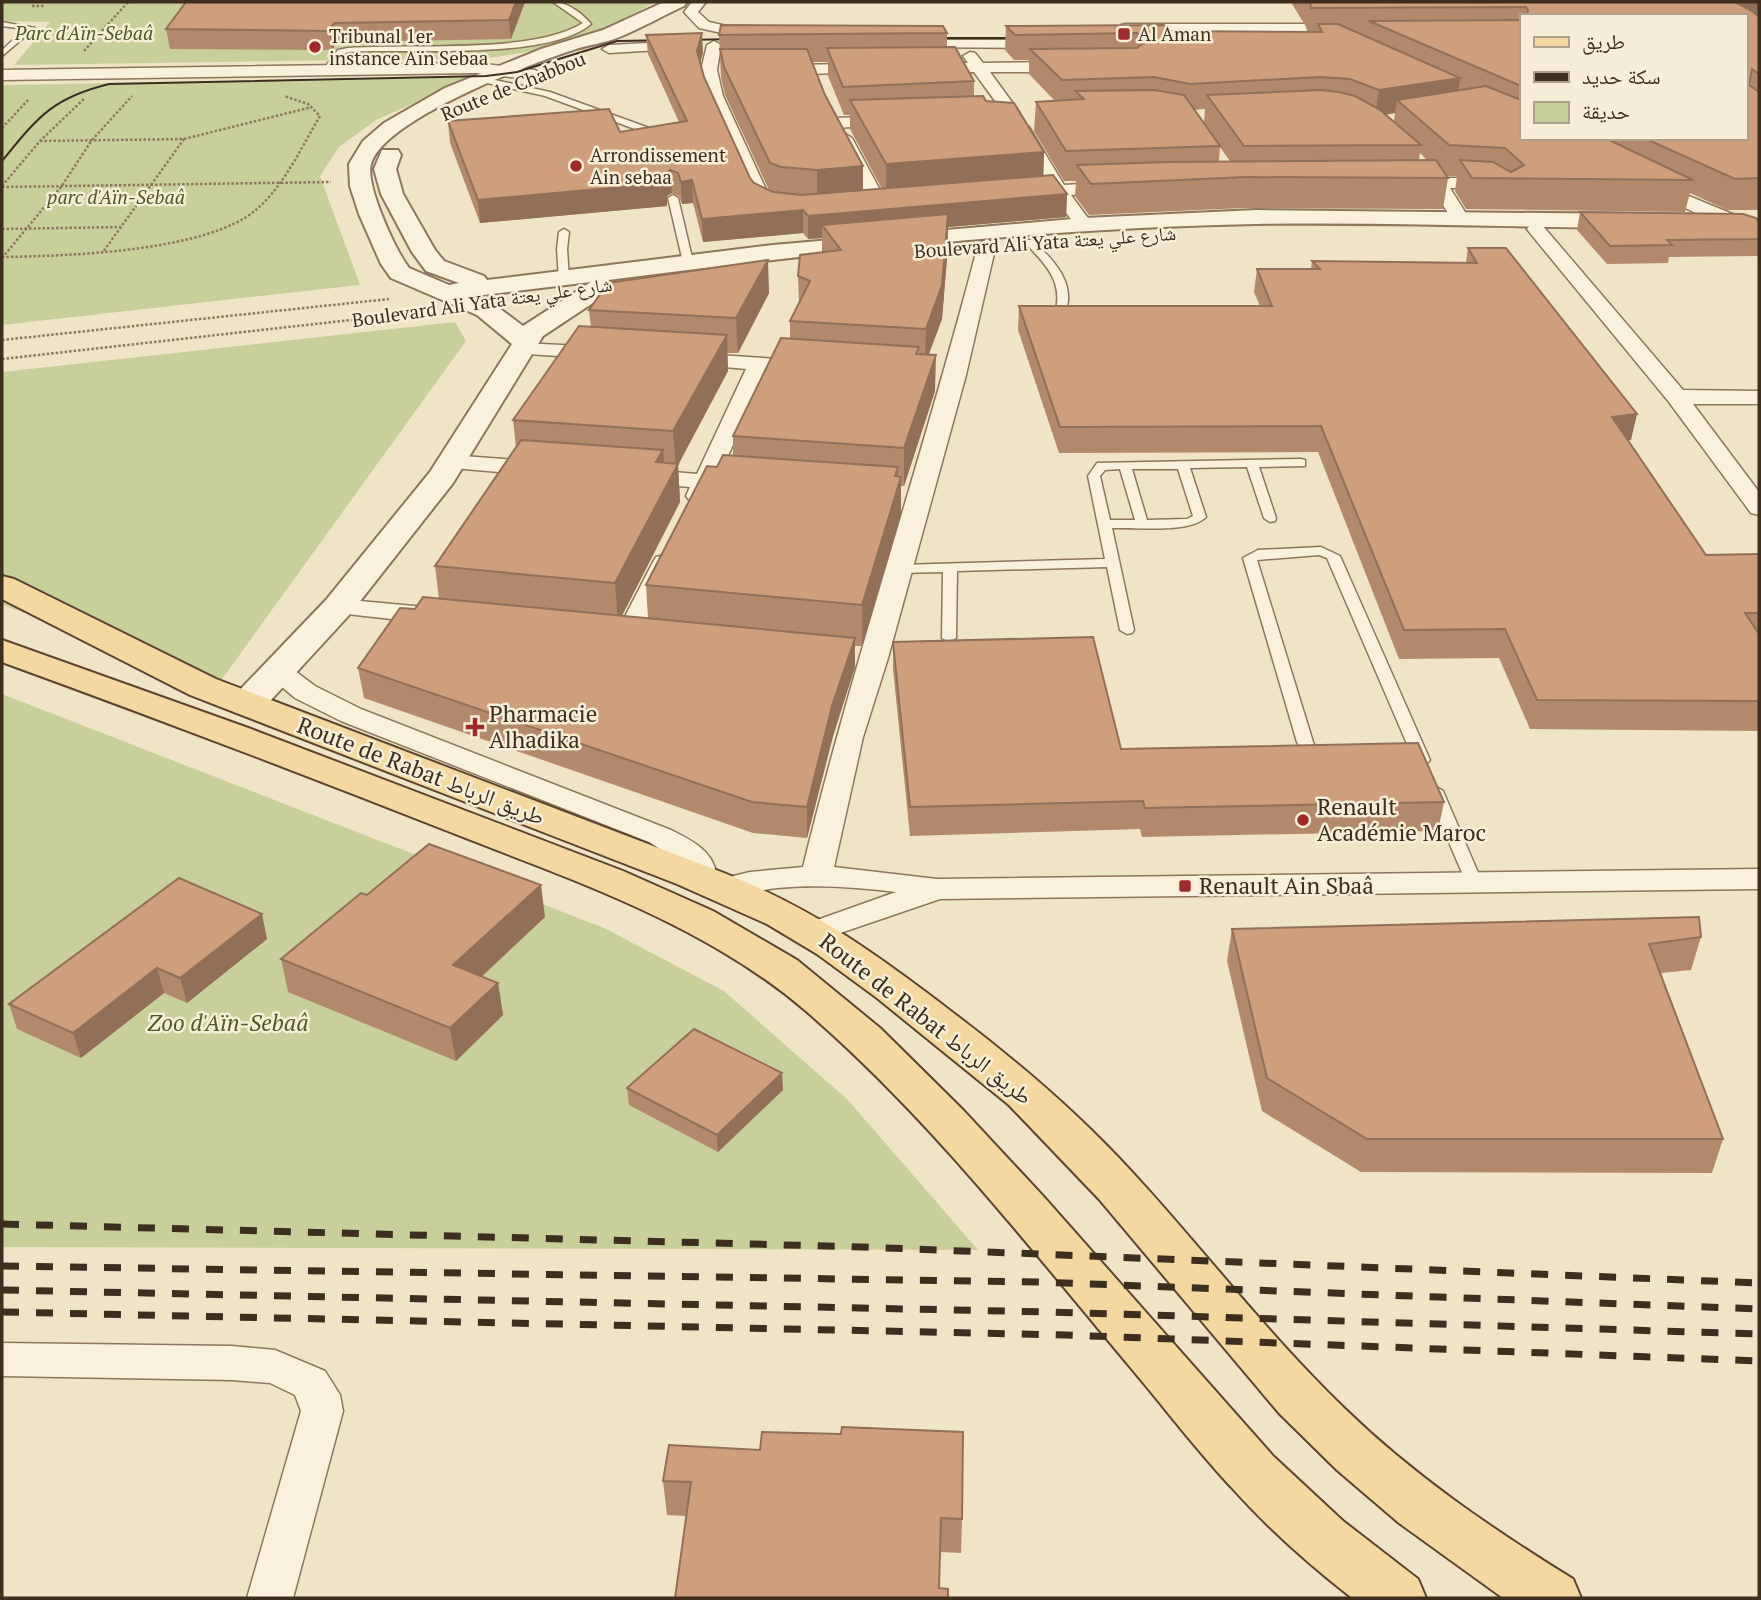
<svg xmlns="http://www.w3.org/2000/svg" width="1761" height="1600" font-family="'PT Serif','Noto Naskh Arabic',serif">
  <style>
    .green { fill: #c9cf9b }
    .lines { fill: none; stroke-linecap: round; stroke-linejoin: round }
    .service-casing { stroke: #8d765c; stroke-width: 3 }
    .minor-casing { stroke: #8d765c; stroke-width: 3 }
    .tertiary-casing { stroke: #8d765c; stroke-width: 4 }
    .primary-casing { stroke: #5b4430; stroke-width: 4 }
    .path { stroke: #8d765c; stroke-width: 2.5; stroke-dasharray: 2.5 2; stroke-linecap: butt }
    .service { fill: #faf1dc; fill-rule: evenodd }
    .minor { fill: #faf1dc; fill-rule: evenodd }
    .tertiary { fill: #faf1dc; fill-rule: evenodd }
    .primary { fill: #f3d9a0; fill-rule: evenodd }
    .tram { stroke: #3d2e20; stroke-width: 2 }
    .rail { stroke: #3d2e20; stroke-width: 7; stroke-dasharray: 17 17; stroke-linecap: butt }
    .wall { fill: #b2896c; fill-rule: evenodd }
    .shaded-wall { fill: #916f58 }
    .building { fill: #cf9f7d; stroke: #916f58; stroke-width: 2 }
    .poi-dot { fill: #9e2a2b; stroke: #f7eed8; stroke-width: 2.5 }
    .labels { text-anchor: middle; stroke-width: 5; stroke-linejoin: round; paint-order: stroke }
    .far-park-label { font-size: 19px; font-style: italic; fill: #4d5a26; stroke: #f7eed8 }
    .far-poi-label { font-size: 19px; fill: #3d2e20; stroke: #f7eed8; text-anchor: start }
    .far-street-label { font-size: 19px; fill: #3d2e20; stroke: #f7eed8 }
    .poi-label { font-size: 23px; fill: #3d2e20; stroke: #f7eed8; text-anchor: start }
    .street-label { font-size: 23px; fill: #3d2e20; stroke: #f7eed8 }
    .park-label { font-size: 23px; font-style: italic; fill: #4d5a26; stroke: #f7eed8 }
  </style>
  <rect width="100%" height="100%" fill="#f0e4c8"/>
  <g class="green">
    <polygon points="2,2 655,2 601,31 551,48 490,58 14,65 50,22 2,21"/>
    <polygon points="474,77 376,120 339,147 320,176 360,285 2,325 2,85"/>
    <polygon points="455,322 466,341 220,682 2,605 2,372"/>
    <polygon points="2,694 604,928 724,991 848,1100 978,1250 2,1247"/>
  </g>
  <g class="lines">
    <defs>
      <g id="service">
        <path d="M553,2C567,2 582,13 591,24C547,61 408,48 348,52L344,54L330,72L323,70L338,50L348,48C411,43 531,55 583,23Z"/>
        <polygon points="2,22 35,28 2,56 2,50 25,29 2,26"/>
        <polygon points="481,77 550,92 649,128 652,133 646,142 640,142 643,132 545,96 478,81"/>
        <polygon points="673,195 678,198 693,262 688,265 683,262 668,198"/>
        <polygon points="564,229 569,232 567,249 569,279 564,282 559,279 557,249 559,232"/>
        <path d="M1026,240H1032C1054,260 1078,285 1064,315L1055,313C1064,283 1046,264 1026,244Z"/>
        <path d="M1301,459L1305,460V466L1259,467L1276,518L1275,521L1270,522L1264,518L1247,467L1190,468L1206,517C1189,534 1136,527 1112,528L1134,630L1132,633L1127,634L1120,630L1107,567L957,571L956,638L949,642L942,638L943,572L900,573L893,569L900,565L1105,559L1088,476L1097,463ZM1120,469L1135,520H1110L1100,476L1105,470ZM1132,469H1178L1193,516L1187,519L1147,520Z"/>
        <polygon points="1321,547 1340,556 1430,760 1427,763 1417,763 1414,760 1327,558 1319,555 1257,560 1313,742 1316,748 1331,755 1323,760 1305,754 1297,742 1243,558 1258,550"/>
        <polygon points="1435,786 1443,791 1482,882 1480,886 1474,887 1466,882 1427,791"/>
      </g>
      <g id="minor">
        <polygon points="692,2 706,2 698,12 709,22 740,29 742,32 735,36 699,28 684,12"/>
        <polygon points="1126,24 1346,24 1353,28 1346,32 1121,31 1121,25"/>
        <polygon points="906,40 1045,40 1052,44 1045,48 901,47 899,44"/>
        <polygon points="688,41 695,45 693,48 609,53 602,49 609,45"/>
        <polygon points="714,41 721,45 717,70 723,96 769,196 792,208 789,212 777,212 756,203 707,96 701,70 707,45"/>
        <polygon points="970,52 975,53 983,63 1069,62 1077,67 1069,72 990,72 1017,109 1009,114 1003,112 974,72 927,73 919,68 927,63 968,63 963,56"/>
        <polygon points="477,63 535,70 543,75 535,80 477,73 2,80 2,70"/>
        <polygon points="866,64 874,69 871,72 776,75 768,70 776,65"/>
        <polygon points="891,116 897,118 899,121 897,124 836,128 828,123 836,118"/>
        <polygon points="1023,125 1029,127 1064,185 1114,182 1123,187 1114,192 1071,195 1093,225 1090,229 1078,229 1054,196 1024,197 1015,192 1024,187 1047,185 1015,130"/>
        <polygon points="844,133 852,138 887,203 884,207 872,207 869,203 836,138"/>
        <polygon points="1427,168 1442,178 1475,178 1501,183 1504,187 1495,192 1475,188 1450,188 1470,220 1461,225 1455,224 1432,188 1405,188 1396,183 1405,178 1422,178 1418,173"/>
        <polygon points="1650,180 1759,225 1759,236 1709,219 1644,189 1641,185 1644,181"/>
        <polygon points="1536,224 1542,225 1683,390 1759,391 1759,404 1693,404 1759,492 1759,515 1751,513 1669,402 1530,233 1527,229 1530,225"/>
        <path d="M987,239L996,245L966,375L888,658L863,737L834,867L937,879L1759,869V889L940,899L814,942L803,939L798,932L803,925L896,892C857,887 816,884 777,888C756,890 733,900 713,895L709,887L702,889L691,886L682,863L649,842L341,721L295,698L263,671L267,665L277,663L287,665L315,686L361,709L671,830C693,841 716,852 717,880L750,872L803,867C854,658 924,454 978,245Z"/>
        <polygon points="521,343 601,347 608,349 611,353 608,357 601,359 514,353 511,349 514,345"/>
        <polygon points="689,353 807,361 814,363 818,367 814,371 767,371 719,475 748,479 752,484 748,489 713,489 706,501 690,501 686,496 690,487 639,483 631,481 627,476 631,471 639,469 697,474 746,369 682,363 679,359 682,355"/>
        <polygon points="450,455 544,462 552,464 556,469 552,474 544,476 442,467 439,462 442,457"/>
        <polygon points="665,555 674,557 677,562 642,634 638,640 629,642 620,640 616,634 653,562 656,557"/>
        <polygon points="338,599 436,608 445,610 449,616 445,622 436,624 329,612 325,607 329,602"/>
        <polygon points="2,1343 232,1346 275,1350 325,1371 340,1395 343,1411 293,1598 247,1598 301,1411 295,1395 270,1383 232,1380 2,1376"/>
      </g>
      <path id="tertiary" d="M664,2H687L684,6C662,16 640,29 617,38C604,43 589,45 576,49C532,63 384,119 371,164C365,185 396,251 409,268L449,285L459,283L426,271L412,252L381,194L374,169L382,150H398L401,155L396,169L403,194L435,250L444,261L484,276L487,280L773,245L1084,218L1256,210L1631,214L1639,216L1643,221L1639,226L1631,228C1506,227 1381,222 1256,224C1039,228 822,253 608,280L615,286L611,291L543,336L453,483L350,614L260,712L247,715L234,712L229,704L234,696L326,600L430,472L512,344L477,315L391,278L381,264L359,214L350,186L349,164L363,141L384,123L445,88L541,49L603,30ZM591,282L523,326L495,305L476,296Z"/>
      <g id="primary">
        <path d="M2,576L14,579L216,679L724,873C815,910 875,953 952,1012C1017,1061 1077,1112 1132,1172C1204,1250 1268,1335 1345,1409C1413,1475 1492,1529 1573,1579L1581,1598H1503L1399,1523L1337,1470L1279,1413L1099,1199L1009,1105L877,998L817,954L767,924L677,884L190,695L2,599Z"/>
        <path d="M2,640L251,729L623,871L713,911L797,960L880,1028L963,1110L1043,1196L1273,1456L1343,1521L1418,1579L1426,1598H1352C1310,1565 1270,1530 1234,1490C1199,1453 1168,1412 1136,1374C1031,1249 930,1118 806,1011C702,922 569,879 445,830C298,772 150,716 2,662Z"/>
      </g>
    </defs>
    <use href="#service" class="service-casing"/>
    <use href="#minor" class="minor-casing"/>
    <use href="#tertiary" class="tertiary-casing"/>
    <use href="#primary" class="primary-casing"/>
    <g class="path">
      <polyline points="32,6 45,6"/>
      <polyline points="84,51 128,2"/>
      <polyline points="2,128 29,99"/>
      <polyline points="184,139 312,107"/>
      <polyline points="40,141 184,139 103,252"/>
      <polyline points="2,186 40,141 85,98"/>
      <polyline points="2,187 331,182"/>
      <polyline points="2,229 121,227"/>
      <path d="M2,257C66,256 208,252 257,209C285,184 301,148 320,116L308,104L284,96"/>
      <polyline points="2,258 61,187 92,140 132,96"/>
      <polyline points="2,340 389,299"/>
      <polyline points="2,359 422,312"/>
    </g>
    <use href="#service" class="service"/>
    <use href="#minor" class="minor"/>
    <use href="#tertiary" class="tertiary"/>
    <use href="#primary" class="primary"/>
    <g class="tram">
      <polyline points="929,38 1024,38"/>
      <path d="M2,161C38,117 52,98 109,84L486,76L517,72L617,41L740,39"/>
    </g>
    <g class="rail">
      <polyline points="2,1224 863,1247 1759,1283"/>
      <polyline points="2,1266 1037,1282 1759,1309"/>
      <polyline points="2,1290 1051,1312 1759,1334"/>
      <polyline points="2,1312 1066,1335 1759,1361"/>
    </g>
  </g>
  <g class="wall">
    <polygon points="525,2 511,39 337,42 332,50 170,49 166,29"/>
    <path d="M1291,2H1759V210H1727L1690,193L1685,212L1466,209L1455,191L1457,176H1447L1448,178L1443,209L1243,208L1089,215L1075,196L1076,181H1064L1034,131L1036,102L1055,101L1029,74V60H1014L1005,50L1006,26L1169,31H1307L1306,27ZM1521,16H1745V138H1521ZM1205,109L1204,123L1194,110ZM1395,113L1394,121L1386,115ZM1220,147L1230,161H1219ZM1420,153L1427,160H1419Z"/>
    <path d="M947,33V47L974,81V96L986,101L1044,152L1043,176L1067,194L1066,217L948,227V246L942,319L929,354L935,391L904,486H901V515L862,646H855V667L833,736L807,838L753,833L364,698L358,668L415,609L439,599L435,566L516,447L513,420L591,327L589,310L769,293L738,353H727L728,371L678,465L680,502L622,616L648,619L646,585L717,467L733,455V436L790,339V321L799,303L798,276L822,252V238L808,239L803,233L703,242L693,203L682,204L679,196L672,193L667,196V206L480,223L450,143L448,121L620,132L679,122L648,54L646,35L703,53L700,63L704,77L750,178L754,183L769,190L725,95L721,77L719,35ZM812,62H828V76L844,115H850V129L882,189L863,190Z"/>
    <polygon points="1580,212 1759,222 1759,256 1669,257 1668,263 1607,264 1577,230"/>
    <polygon points="1468,248 1631,440 1628,440 1706,555 1759,554 1759,731 1530,729 1499,658 1399,659 1318,452 1059,453 1018,330 1019,306 1260,306 1254,292 1257,269 1311,269 1312,261 1466,263"/>
    <polygon points="893,642 1121,749 1444,802 1438,831 1142,837 1140,829 910,836 893,669"/>
    <polygon points="367,895 545,917 481,976 498,983 503,1015 456,1061 288,992 281,959"/>
    <polygon points="1232,929 1701,937 1691,970 1661,973 1723,1139 1712,1173 1361,1172 1262,1111 1227,961"/>
    <polygon points="267,939 187,1003 164,993 81,1058 17,1029 9,1004"/>
    <polygon points="627,1088 783,1090 718,1152 629,1105"/>
    <polygon points="669,1445 962,1519 961,1553 940,1552 939,1588 686,1516 667,1515 663,1481"/>
  </g>
  <g class="shaded-wall">
    <polygon points="516,2 525,2 511,39 509,20"/>
    <polygon points="1719,2 1759,2 1759,17"/>
    <polygon points="334,23 337,42 332,50 329,31"/>
    <polygon points="702,33 703,53 698,71 697,51"/>
    <polygon points="1460,78 1456,104 1397,100 1395,113 1375,116 1379,90"/>
    <polygon points="1044,152 1043,183 886,195 886,164"/>
    <polygon points="863,166 863,197 817,201 817,170"/>
    <polygon points="670,170 672,193 667,196 667,206 480,223 478,200 664,175"/>
    <polygon points="692,180 693,203 682,204 681,182"/>
    <polygon points="1067,194 1066,217 948,227 948,246 942,319 925,364 926,329 822,225 822,238 808,239 808,216"/>
    <polygon points="803,210 803,233 703,242 702,219"/>
    <polygon points="768,260 769,293 738,353 736,318"/>
    <polygon points="727,335 728,371 678,465 680,502 618,623 615,583 656,462 663,450 666,487 676,468 673,431"/>
    <polygon points="936,355 935,391 904,486 904,448"/>
    <polygon points="1637,414 1631,440 1606,443 1612,417"/>
    <polygon points="898,467 898,487 901,477 901,515 862,646 862,605"/>
    <polygon points="855,638 855,667 833,736 807,838 807,807 832,706"/>
    <polygon points="541,885 545,917 459,998 453,965"/>
    <polygon points="262,914 267,939 187,1003 180,978"/>
    <polygon points="157,968 164,993 81,1058 73,1033"/>
    <polygon points="498,983 503,1015 456,1061 450,1028"/>
    <polygon points="782,1073 783,1090 718,1152 717,1135"/>
  </g>
  <g class="building">
    <polygon points="186,2 516,2 509,20 334,23 329,31 166,29"/>
    <polygon points="1310,2 1735,2 1752,11 1759,17 1759,74 1752,69 1749,85 1759,92 1759,178 1735,179 1644,138 1745,138 1745,16 1527,16 1528,10 1526,7 1311,8"/>
    <polygon points="1521,20 1521,86 1369,21"/>
    <polygon points="1318,24 1338,24 1460,78 1379,90 1350,79 1321,77 1190,84 1154,77 1062,80 1030,49 1137,48 1147,40 1137,33 1015,35 1006,26 1164,25 1169,31 1322,32"/>
    <polygon points="721,25 943,26 947,33 719,35"/>
    <polygon points="702,33 697,51 704,77 750,178 754,183 773,192 802,195 1053,175 1067,194 808,216 803,210 702,219 692,180 681,182 678,173 670,170 664,175 666,183 478,200 448,121 609,109 620,132 687,121 646,35"/>
    <polygon points="955,47 974,81 843,87 827,48"/>
    <polygon points="720,49 807,49 825,95 863,166 817,170 781,167 770,163 724,67"/>
    <polygon points="1486,86 1521,100 1521,138 1605,138 1693,180 1472,178 1460,160 1493,162 1511,172 1524,165 1505,148 1449,145 1397,100"/>
    <polygon points="1154,90 1184,95 1220,146 1066,151 1036,102 1084,99 1075,91"/>
    <polygon points="1321,90 1339,92 1355,96 1379,109 1421,145 1244,146 1207,95"/>
    <polygon points="983,96 986,101 1014,103 1044,152 886,164 850,100"/>
    <polygon points="1436,160 1448,178 1246,177 1091,184 1077,165 1168,162"/>
    <polygon points="1580,212 1743,214 1756,218 1759,222 1759,239 1667,240 1672,245 1610,246"/>
    <polygon points="948,214 942,285 926,329 790,321 810,281 798,276 800,255 841,250 822,225"/>
    <polygon points="1468,248 1506,248 1637,414 1612,417 1706,555 1759,554 1759,613 1745,613 1759,634 1759,701 1537,700 1505,629 1404,630 1321,426 1060,427 1019,306 1272,306 1257,269 1320,269 1312,261 1477,263"/>
    <polygon points="768,260 736,318 589,310 608,283"/>
    <polygon points="579,326 727,335 673,431 513,420"/>
    <polygon points="781,338 919,347 916,354 936,355 904,448 733,436"/>
    <polygon points="521,440 663,450 656,462 678,464 615,583 435,566"/>
    <polygon points="723,455 898,467 895,476 901,477 862,605 646,585 707,466 717,467"/>
    <polygon points="423,597 855,638 832,706 807,807 752,802 358,668 400,608 415,609"/>
    <polygon points="1093,637 1121,749 1418,743 1444,802 1145,808 1143,801 910,807 893,642"/>
    <polygon points="429,844 541,885 453,965 498,983 450,1028 281,959 361,893 367,895"/>
    <polygon points="179,878 262,914 180,978 157,968 73,1033 9,1004"/>
    <polygon points="1699,917 1701,937 1649,944 1723,1139 1367,1139 1267,1078 1232,929"/>
    <polygon points="694,1029 782,1073 717,1135 627,1088"/>
    <polygon points="842,1427 963,1432 962,1519 941,1518 939,1588 948,1589 948,1598 675,1598 691,1482 663,1481 669,1445 760,1450 762,1432 841,1434"/>
  </g>
  <g class="poi-dot">
    <rect x="1117" y="27" width="14" height="14" rx="3.5"/>
    <circle cx="315" cy="47" r="7"/>
    <circle cx="576" cy="166" r="7"/>
    <path d="M471.5 716.5h7v7h7v7h-7v7h-7v-7h-7v-7h7z"/>
    <circle cx="1303" cy="820" r="7"/>
    <rect x="1178" y="879" width="14" height="14" rx="3.5"/>
  </g>
  <g class="labels">
    <g class="far-park-label">
      <text x="84" y="40">Parc d'Aïn-Sebaâ</text>
      <text x="116" y="204">parc d'Aïn-Sebaâ</text>
    </g>
    <g class="far-poi-label">
      <text x="1138" y="41">Al Aman</text>
      <text x="329" y="43">Tribunal 1er<tspan x="329" dy="22">instance Aïn Sebaa</tspan></text>
      <text x="590" y="162">Arrondissement<tspan x="590" dy="22">Ain sebaa</tspan></text>
    </g>
    <g class="far-street-label">
      <text transform="translate(513 86) rotate(-22)" y="7">Route de Chabbou</text>
      <text transform="translate(1045 242) rotate(-4)" y="7">Boulevard Ali Yata شارع علي يعتة</text>
      <text transform="translate(482 302) rotate(-8)" y="7">Boulevard Ali Yata شارع علي يعتة</text>
    </g>
    <g class="poi-label">
      <text x="489" y="722">Pharmacie<tspan x="489" dy="26">Alhadika</tspan></text>
      <text x="1317" y="815">Renault<tspan x="1317" dy="26">Académie Maroc</tspan></text>
      <text x="1199" y="894">Renault Ain Sbaâ</text>
    </g>
    <g class="street-label">
      <text transform="translate(421 771) rotate(21)" y="8">Route de Rabat طريق الرباط</text>
      <text transform="translate(926 1019) rotate(38)" y="8">Route de Rabat طريق الرباط</text>
    </g>
    <g class="park-label">
      <text x="228" y="1031">Zoo d'Aïn-Sebaâ</text>
    </g>
  </g>
  <rect width="1761" height="1600" fill="none" stroke="#3d2e20" stroke-width="7"/>
  <rect x="1520" y="14" width="228" height="126" fill="#f7eed8" stroke="#ada18e" stroke-width="2"/>
  <rect x="1534" y="37" width="35" height="10" fill="#f3d9a0" stroke="#ada18e" stroke-width="2"/>
  <text x="1582" y="49" font-size="21" fill="#3d2e20">طريق</text>
  <rect x="1534" y="72" width="35" height="10" fill="#3d2e20" stroke="#ada18e" stroke-width="2"/>
  <text x="1582" y="84" font-size="21" fill="#3d2e20">سكة حديد</text>
  <rect x="1534" y="102" width="35" height="21" fill="#c9cf9b" stroke="#ada18e" stroke-width="2"/>
  <text x="1582" y="119" font-size="21" fill="#3d2e20">حديقة</text>
</svg>
